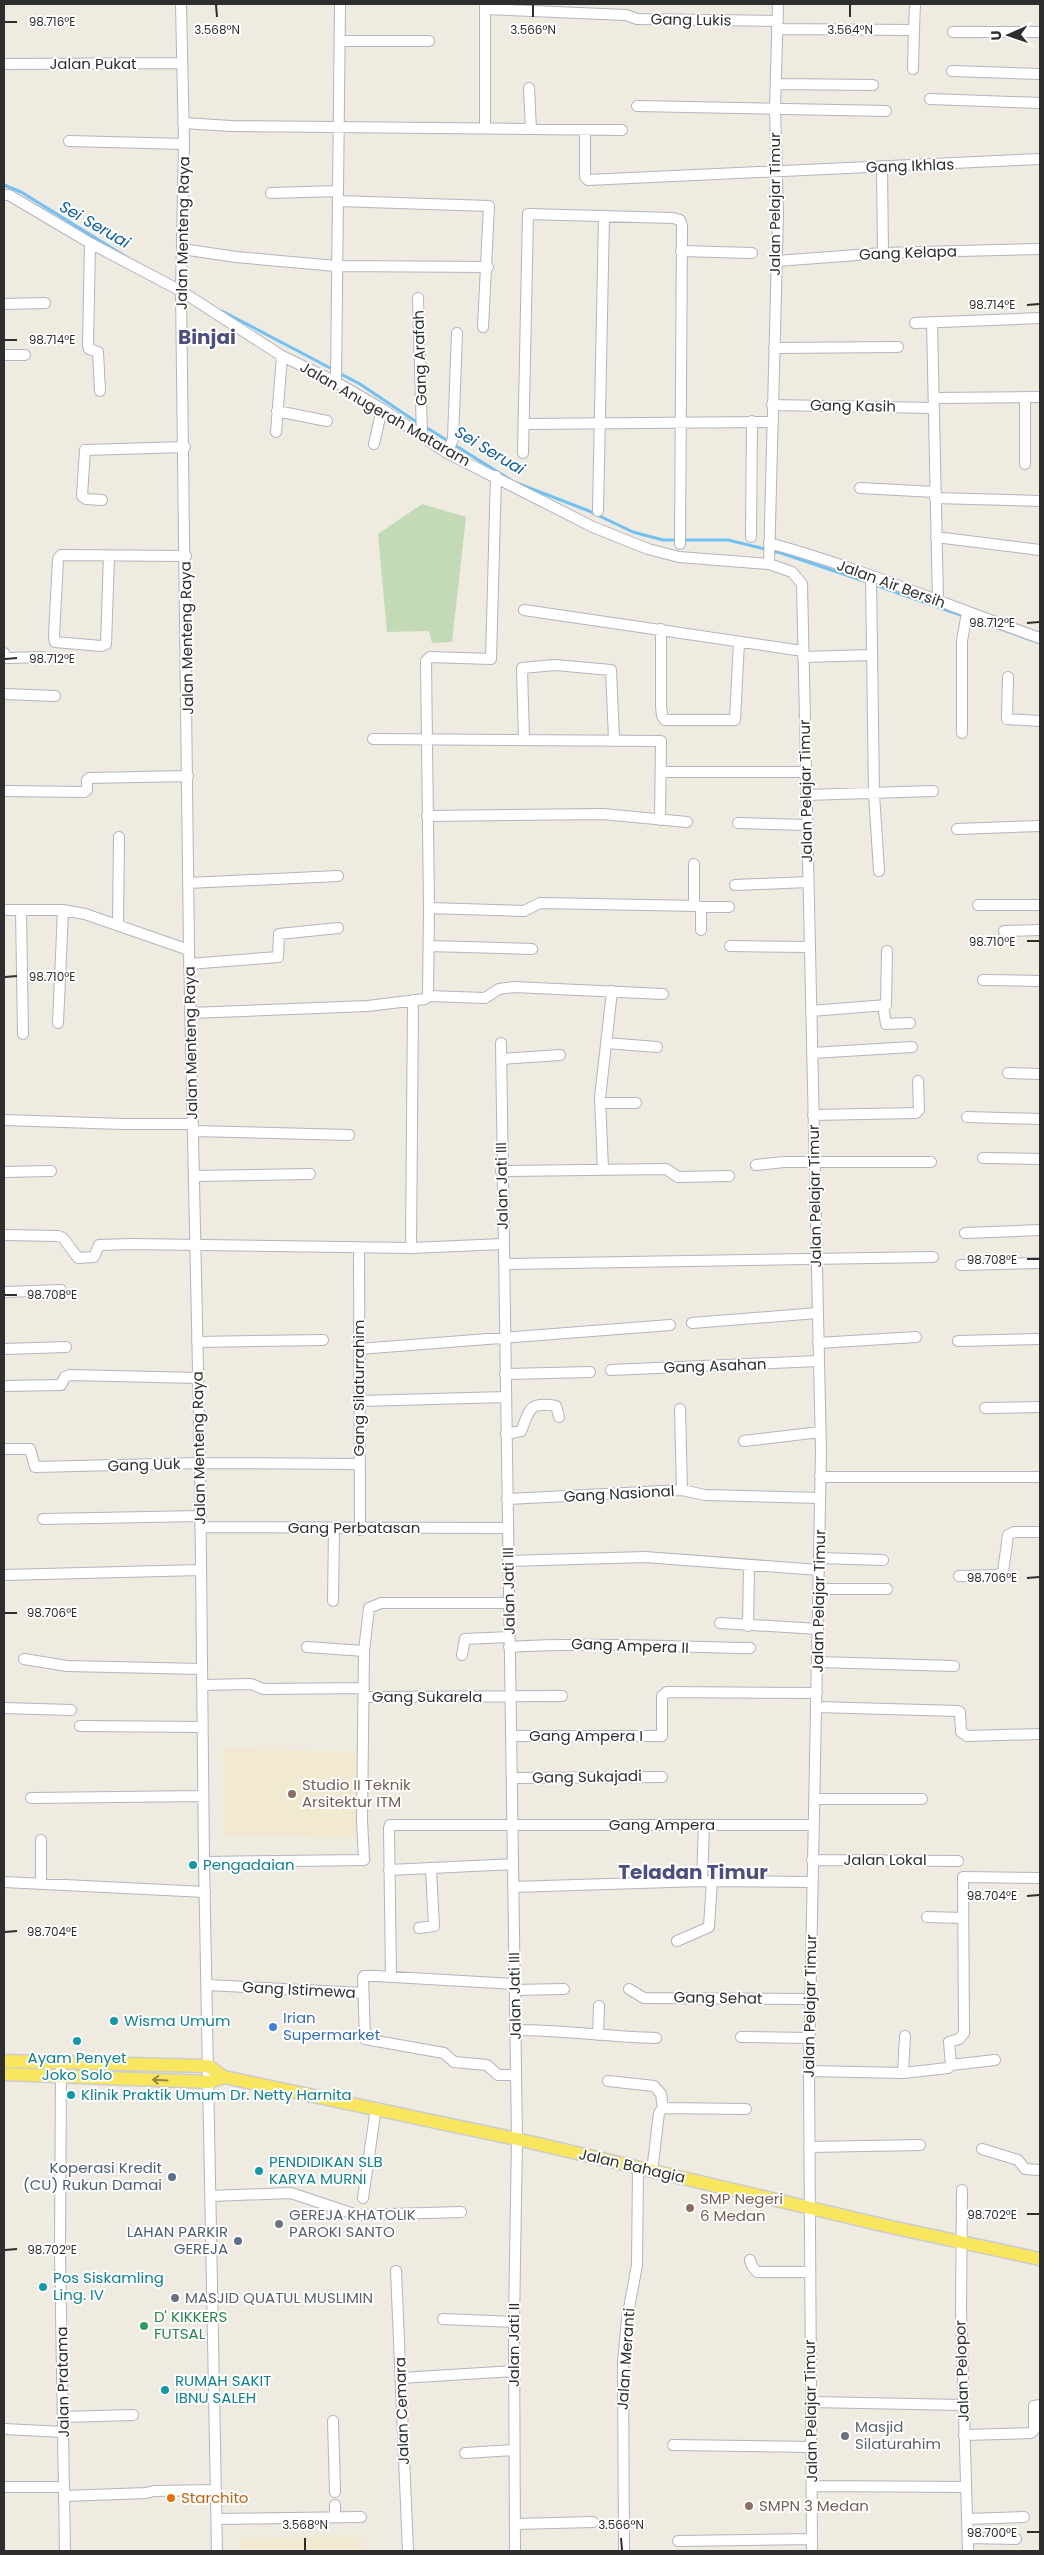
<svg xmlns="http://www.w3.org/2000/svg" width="1044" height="2555" viewBox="0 0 1044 2555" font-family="Poppins,sans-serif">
	<rect width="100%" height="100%" fill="#efebe0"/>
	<path fill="#f1ead0" d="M223 1748 361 1752 359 1837 223 1836Z
		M361 2536 362 2551H239V2539Z"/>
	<path fill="#c3dab7" d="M422 504 466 517 452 642 432 643 429 631 387 632 378 534Z"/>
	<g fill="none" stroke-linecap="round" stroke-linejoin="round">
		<path stroke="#70c1f4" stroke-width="3" d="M4 185 21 192 128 258
			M222 311 334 370
			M339 373 360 384 418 423
			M424 426 514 482 589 511 633 532 663 540H728L781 553 867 582
			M875 585 1040 643"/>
		<g stroke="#b4b4c1" stroke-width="12">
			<path id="minor" d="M181 4 184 144 181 291 189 950 200 1463 204 1862 217 2551
				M486 9 626 15 637 19 778 21
				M777 29 914 30 913 69
				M914 30 915 4
				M953 32H1040
				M340 41H429
				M4 64 182 63
				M952 71 1040 74
				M776 84 873 85
				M529 88 531 129
				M930 99 1040 103
				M637 106 886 111
				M183 123 231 126 622 130
				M485 128V4
				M585 131V177L588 180 1040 159
				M69 141 184 144
				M882 166 883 253
				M271 193 338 191
				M4 195H9L90 243 181 291 282 356 336 382 382 409 447 453 593 527 648 549 679 557 769 564 792 572 802 584 821 1451 809 2071 812 2551
				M338 201 489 206 483 327
				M90 243 88 345 89 349 98 352 100 391
				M182 249 236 257 336 266 488 267
				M681 251 752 253
				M777 261 883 253 1040 249
				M418 298 422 436
				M4 304 45 303
				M932 322 938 601
				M915 323 1040 318
				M774 348 898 347
				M4 355H25
				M336 382 340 4
				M1025 397V464
				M935 398 1040 397
				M772 405 934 408
				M277 411 327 421
				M525 424 773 422
				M276 432 282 356
				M374 444 382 409
				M447 453 453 439 457 333
				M523 453 528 214 673 218 680 220 682 226 680 544
				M860 488 935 492
				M935 498 1040 501
				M102 500 86 499 82 496 85 450 185 447
				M598 511 604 216
				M751 537 752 421
				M936 537 1040 550
				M769 543C862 568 950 607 1040 638
				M109 556 106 644 101 646 55 642 54 636 58 559 61 555 186 556
				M769 564 778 214 775 109 778 4
				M871 576 874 794 879 871
				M524 610 803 651
				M661 629V706L662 716 665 720H735L739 642
				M4 653 6 658 43 657
				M803 657 872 655
				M1008 677 1007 719 1040 721
				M4 694 55 696
				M962 733V641L967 613
				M373 739 661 741 660 820
				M524 740 522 668 555 665 611 670 614 739
				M661 772H805
				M4 791 84 792 87 790V780L89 778 188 776
				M806 795 933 791
				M427 816 603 814 687 822
				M738 823 807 825
				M957 829 1040 826
				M694 864V906
				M188 883 338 876
				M735 885 808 882
				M978 905H1040
				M700 907H729
				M429 908 524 911 540 903 698 906 701 908V930
				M4 910H63L85 914 189 950
				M21 910 23 1034
				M118 924 119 837
				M1004 931 1040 930
				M429 946 532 949
				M730 946 809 947
				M189 964 278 957 279 934 338 928
				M983 980 1040 981
				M428 996 429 908 426 661 430 657 491 659 496 476
				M883 1006 886 1024 910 1023
				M811 1011 886 1005 887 951
				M190 1013 368 1006 425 999 428 996 485 998 499 989 514 987 663 994
				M58 1023 63 910
				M501 1043 517 2139 514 2322 515 2551
				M606 1043 657 1047
				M812 1053 912 1047
				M501 1059 560 1055
				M1008 1073 1040 1074
				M600 1103H636
				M813 1115 916 1113 919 1110 918 1081
				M967 1117 1040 1119
				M4 1120 123 1124H193
				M193 1131 349 1135
				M983 1158 1040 1159
				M756 1165 784 1162H931
				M603 1169 600 1098 612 991
				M501 1171 666 1169 678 1177 729 1176
				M4 1172 51 1171
				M194 1176 310 1174
				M965 1233 1040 1230
				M4 1235 58 1236 63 1238 78 1258 94 1257 99 1245 132 1244 411 1248 503 1244
				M359 1247 360 1530
				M411 1248 413 1000
				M504 1264 933 1257
				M961 1265 1040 1263
				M4 1292 61 1290
				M692 1323 817 1313
				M958 1341 1040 1339
				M197 1342 323 1340
				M818 1343 916 1337
				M4 1349 66 1347
				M359 1349 670 1325
				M611 1370 818 1361
				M505 1374 590 1372
				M4 1386 61 1385 65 1377 70 1375 198 1378
				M360 1401 506 1397
				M985 1408 1040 1407
				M680 1409 682 1490
				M506 1434 521 1431C530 1411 527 1401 556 1406L559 1417
				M744 1441 820 1432
				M4 1449H30L35 1467 200 1463 359 1464
				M820 1477H1040
				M507 1499 682 1490 705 1495 820 1498
				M43 1519 200 1516
				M200 1527 508 1528
				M819 1558 883 1560
				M508 1561 645 1557 819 1570
				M4 1575 201 1570
				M959 1576 996 1575 1003 1572 1008 1535 1014 1532H1040
				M819 1589H887
				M333 1601 334 1529
				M720 1623 818 1629
				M748 1626 749 1566
				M307 1647 364 1651
				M509 1647C590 1642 670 1647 750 1648
				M462 1655 465 1639 509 1637
				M24 1659 67 1666 202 1669
				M818 1662 954 1666
				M202 1685 251 1684 263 1689 364 1688
				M364 1697 562 1696
				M817 1707 958 1711 960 1712 961 1732 967 1736 1040 1734
				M4 1708 71 1710
				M80 1726 202 1727
				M511 1736H662V1696L667 1692 817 1693
				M512 1778 662 1777
				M31 1798 203 1796
				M814 1799H922
				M812 1860 958 1861
				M204 1862 364 1860 362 1820 364 1651 369 1608 381 1603H509
				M389 1870 513 1864
				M702 1881 704 1825
				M4 1882 205 1892
				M41 1884V1840
				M513 1887 702 1881 812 1882
				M927 1917 962 1918
				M419 1928 434 1926 431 1869
				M677 1941 709 1927 712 1881
				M391 1977 389 1828 390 1825H813
				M514 1984 376 1976H364L363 1978 365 2039 444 2053 454 2062 487 2065 498 2075H516
				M207 1985 363 1993
				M629 1989 644 1998 810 1999
				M514 1990 564 1989
				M515 2030C562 2030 609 2037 656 2038
				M598 2035 599 2006
				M741 2037 810 2038
				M61 2062 60 2253 65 2551
				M951 2065 995 2060
				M809 2071 903 2073 948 2068 951 2065 949 2042 959 2039 964 2033 963 1877 1040 1878
				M903 2073 905 2036
				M608 2081 654 2086 661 2094 663 2108
				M809 2147 920 2145
				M982 2149 1018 2160 1025 2169 1040 2170
				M652 2171 659 2113 663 2108 746 2109
				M962 2190 961 2311 968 2551
				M211 2196 291 2193 357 2215 461 2212
				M363 2198 376 2108
				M750 2260 752 2266 757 2272H809
				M396 2271 408 2551
				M443 2319 514 2322
				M401 2378 514 2371
				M811 2402 963 2405
				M63 2417 133 2415
				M333 2421 335 2492
				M4 2429 64 2432
				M964 2435 1031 2433 1034 2430V2406L1040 2405
				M673 2445 812 2447
				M465 2453 514 2450
				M812 2486 966 2487
				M4 2487H64
				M64 2496 146 2493 154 2491 216 2490
				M335 2505V2516
				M217 2519 361 2517
				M967 2519 1024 2517
				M515 2524 593 2522
				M968 2538 1016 2539
				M678 2541 812 2539
				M624 2551 623 2362 627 2319 637 2265 638 2168"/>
		</g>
		<g stroke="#cdcdcd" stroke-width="15">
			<path id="major" d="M4 2061 208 2066 224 2077 517 2139 891 2227 1040 2259
				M4 2074 209 2082 224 2077"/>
		</g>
		<use href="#minor" stroke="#fff" stroke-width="10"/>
		<use href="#major" stroke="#f7e65e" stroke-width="12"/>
	</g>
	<defs><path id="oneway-shaft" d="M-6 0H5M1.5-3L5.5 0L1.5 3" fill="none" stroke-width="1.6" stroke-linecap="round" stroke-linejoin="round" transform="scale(1.25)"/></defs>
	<use stroke="#928a46" href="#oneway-shaft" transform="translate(160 2080) rotate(-177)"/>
	<path fill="none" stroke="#2e2e2e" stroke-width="2" d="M216 5 217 17M533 5V17M850 5V17M5 22H17M1027 305 1039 304M5 340H17M1027 623 1039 622M5 659 17 658M1027 941H1039M5 977 17 976M1027 1259H1039M5 1295H17M1027 1578 1039 1577M5 1613H17M1027 1896 1039 1895M5 1932 17 1931M1027 2214H1039M5 2250 17 2249M1027 2532H1039M305 2538V2550M621 2538 622 2550"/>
	<g fill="#8d6e63" stroke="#fff" stroke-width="2">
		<circle cx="292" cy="1794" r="5"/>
		<circle cx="690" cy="2208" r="5"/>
		<circle cx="749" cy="2506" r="5"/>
	</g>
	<g fill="#0f9aa8" stroke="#fff" stroke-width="2">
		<circle cx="193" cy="1865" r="5"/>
		<circle cx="114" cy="2021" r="5"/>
		<circle cx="77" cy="2041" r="5"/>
		<circle cx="71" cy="2095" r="5"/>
		<circle cx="259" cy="2171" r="5"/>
		<circle cx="43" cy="2287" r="5"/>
		<circle cx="165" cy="2390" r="5"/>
	</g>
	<circle fill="#3f7fe0" stroke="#fff" stroke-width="2" cx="273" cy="2027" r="5"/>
	<g fill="#5c6f8a" stroke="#fff" stroke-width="2">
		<circle cx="172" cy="2177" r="5"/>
		<circle cx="238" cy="2241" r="5"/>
	</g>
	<g fill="#6b7280" stroke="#fff" stroke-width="2">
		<circle cx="279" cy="2224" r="5"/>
		<circle cx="175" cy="2298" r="5"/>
		<circle cx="845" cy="2436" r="5"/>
	</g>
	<circle fill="#2e9e5b" stroke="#fff" stroke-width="2" cx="144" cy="2326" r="5"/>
	<circle fill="#e8710a" stroke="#fff" stroke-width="2" cx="171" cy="2498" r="5"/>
	<g text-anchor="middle" stroke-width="4" stroke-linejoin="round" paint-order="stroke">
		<g font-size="15" fill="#2e2e2e" stroke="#fff">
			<text transform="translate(691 20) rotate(1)" y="5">Gang Lukis</text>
			<text x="93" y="69">Jalan Pukat</text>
			<text transform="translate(910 166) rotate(-2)" y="5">Gang Ikhlas</text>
			<text transform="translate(775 204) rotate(-90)" y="5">Jalan Pelajar Timur</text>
			<text transform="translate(183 233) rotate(-89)" y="5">Jalan Menteng Raya</text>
			<text transform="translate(908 253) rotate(-2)" y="5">Gang Kelapa</text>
			<text transform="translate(420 358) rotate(-92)" y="5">Gang Arafah</text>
			<text transform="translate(853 406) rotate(1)" y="5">Gang Kasih</text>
			<text transform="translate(385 414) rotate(30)" y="5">Jalan Anugerah Mataram</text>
			<text transform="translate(891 584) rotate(20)" y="5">Jalan Air Bersih</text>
			<text transform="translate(187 638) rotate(-91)" y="5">Jalan Menteng Raya</text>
			<text transform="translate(806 791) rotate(-91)" y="5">Jalan Pelajar Timur</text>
			<text transform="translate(191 1043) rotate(-91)" y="5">Jalan Menteng Raya</text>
			<text transform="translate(502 1186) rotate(-91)" y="5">Jalan Jati III</text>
			<text transform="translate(815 1196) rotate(-91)" y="5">Jalan Pelajar Timur</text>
			<text transform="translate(715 1366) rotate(-2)" y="5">Gang Asahan</text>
			<text transform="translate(359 1388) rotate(-90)" y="5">Gang Silaturrahim</text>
			<text transform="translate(199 1448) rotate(-91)" y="5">Jalan Menteng Raya</text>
			<text transform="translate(144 1465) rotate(-2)" y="5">Gang Uuk</text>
			<text transform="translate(619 1494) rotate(-3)" y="5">Gang Nasional</text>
			<text x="354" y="1533">Gang Perbatasan</text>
			<text transform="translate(509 1591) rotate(-91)" y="5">Jalan Jati III</text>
			<text transform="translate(819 1601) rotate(-89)" y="5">Jalan Pelajar Timur</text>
			<text transform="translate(630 1646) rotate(2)" y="5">Gang Ampera II</text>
			<text x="427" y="1702">Gang Sukarela</text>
			<text x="586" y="1741">Gang Ampera I</text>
			<text transform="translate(587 1777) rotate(-1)" y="5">Gang Sukajadi</text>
			<text x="662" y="1830">Gang Ampera</text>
			<text x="885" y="1865">Jalan Lokal</text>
			<text transform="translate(299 1990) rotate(3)" y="5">Gang Istimewa</text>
			<text transform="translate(515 1996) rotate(-91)" y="5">Jalan Jati III</text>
			<text transform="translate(718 1998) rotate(1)" y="5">Gang Sehat</text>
			<text transform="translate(810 2006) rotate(-89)" y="5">Jalan Pelajar Timur</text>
			<text transform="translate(632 2166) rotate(13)" y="5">Jalan Bahagia</text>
			<text transform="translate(514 2345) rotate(-90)" y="5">Jalan Jati II</text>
			<text transform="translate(626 2359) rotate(-86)" y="5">Jalan Meranti</text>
			<text transform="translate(962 2371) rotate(-92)" y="5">Jalan Pelopor</text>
			<text transform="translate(63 2382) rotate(-91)" y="5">Jalan Pratama</text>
			<text transform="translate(402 2411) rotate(-92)" y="5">Jalan Cemara</text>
			<text transform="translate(811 2411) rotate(-91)" y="5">Jalan Pelajar Timur</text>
		</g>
		<g font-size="15" fill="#785e54" stroke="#fff" text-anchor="start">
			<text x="302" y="1790">Studio II Teknik<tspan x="302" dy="17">Arsitektur ITM</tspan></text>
			<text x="700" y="2204">SMP Negeri<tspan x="700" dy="17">6 Medan</tspan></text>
			<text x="759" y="2511">SMPN 3 Medan</text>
		</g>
		<g font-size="15" fill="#0d838f" stroke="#fff" text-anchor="start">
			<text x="203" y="1870">Pengadaian</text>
			<text x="124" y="2026">Wisma Umum</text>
			<text x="77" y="2063" text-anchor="middle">Ayam Penyet<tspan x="77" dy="17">Joko Solo</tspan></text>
			<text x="81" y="2100">Klinik Praktik Umum Dr. Netty Harnita</text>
			<text x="269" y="2167">PENDIDIKAN SLB<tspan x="269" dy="17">KARYA MURNI</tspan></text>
			<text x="53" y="2283">Pos Siskamling<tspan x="53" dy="17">Ling. IV</tspan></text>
			<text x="175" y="2386">RUMAH SAKIT<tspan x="175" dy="17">IBNU SALEH</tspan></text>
		</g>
		<g font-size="15" fill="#366cbe" stroke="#fff" text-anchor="start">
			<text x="283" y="2023">Irian<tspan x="283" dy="17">Supermarket</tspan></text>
		</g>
		<g font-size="15" fill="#4e5e75" stroke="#fff" text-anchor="end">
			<text x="162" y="2173">Koperasi Kredit<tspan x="162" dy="17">(CU) Rukun Damai</tspan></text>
			<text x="228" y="2237">LAHAN PARKIR<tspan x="228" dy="17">GEREJA</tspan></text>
		</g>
		<g font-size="15" fill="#5b616d" stroke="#fff" text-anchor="start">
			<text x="289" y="2220">GEREJA KHATOLIK<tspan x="289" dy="17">PAROKI SANTO</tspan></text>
			<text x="185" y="2303">MASJID QUATUL MUSLIMIN</text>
			<text x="855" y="2432">Masjid<tspan x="855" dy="17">Silaturahim</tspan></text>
		</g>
		<g font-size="15" fill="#27864d" stroke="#fff" text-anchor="start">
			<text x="154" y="2322">D' KIKKERS<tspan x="154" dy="17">FUTSAL</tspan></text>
		</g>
		<g font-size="15" fill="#c56008" stroke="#fff" text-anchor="start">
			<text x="181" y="2503">Starchito</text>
		</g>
		<g font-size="16" font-style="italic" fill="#085da8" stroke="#fff">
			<text transform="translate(95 224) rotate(30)" y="6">Sei Seruai</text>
			<text transform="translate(490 450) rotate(31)" y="6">Sei Seruai</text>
		</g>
		<g font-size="20" font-weight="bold" fill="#4b4e81" stroke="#fff">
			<text x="207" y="344">Binjai</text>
			<text x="693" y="1879">Teladan Timur</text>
		</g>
	</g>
	<g font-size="12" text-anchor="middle" fill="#2e2e2e" stroke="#fff" stroke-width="4" stroke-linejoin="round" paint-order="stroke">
		<text x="52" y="26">98.716°E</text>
		<text x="217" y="34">3.568°N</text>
		<text x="533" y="34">3.566°N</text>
		<text x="850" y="34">3.564°N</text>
		<text x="992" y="309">98.714°E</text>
		<text x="52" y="344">98.714°E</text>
		<text x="992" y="627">98.712°E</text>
		<text x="52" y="663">98.712°E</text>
		<text x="992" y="946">98.710°E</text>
		<text x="52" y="981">98.710°E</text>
		<text x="992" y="1264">98.708°E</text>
		<text x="52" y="1299">98.708°E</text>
		<text x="992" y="1582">98.706°E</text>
		<text x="52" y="1617">98.706°E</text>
		<text x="992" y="1900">98.704°E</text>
		<text x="52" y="1936">98.704°E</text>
		<text x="992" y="2219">98.702°E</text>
		<text x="52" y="2254">98.702°E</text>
		<text x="305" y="2529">3.568°N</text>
		<text x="621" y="2529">3.566°N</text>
		<text x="992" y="2537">98.700°E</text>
	</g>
	<rect width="1044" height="2555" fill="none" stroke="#2e2e2e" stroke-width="10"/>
	<g transform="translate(1009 35) rotate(268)" stroke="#ffffff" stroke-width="4" paint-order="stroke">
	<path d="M0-4L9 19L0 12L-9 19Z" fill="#2e2e2e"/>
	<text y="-8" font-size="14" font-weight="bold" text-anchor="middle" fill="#2e2e2e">U</text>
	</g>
</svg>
